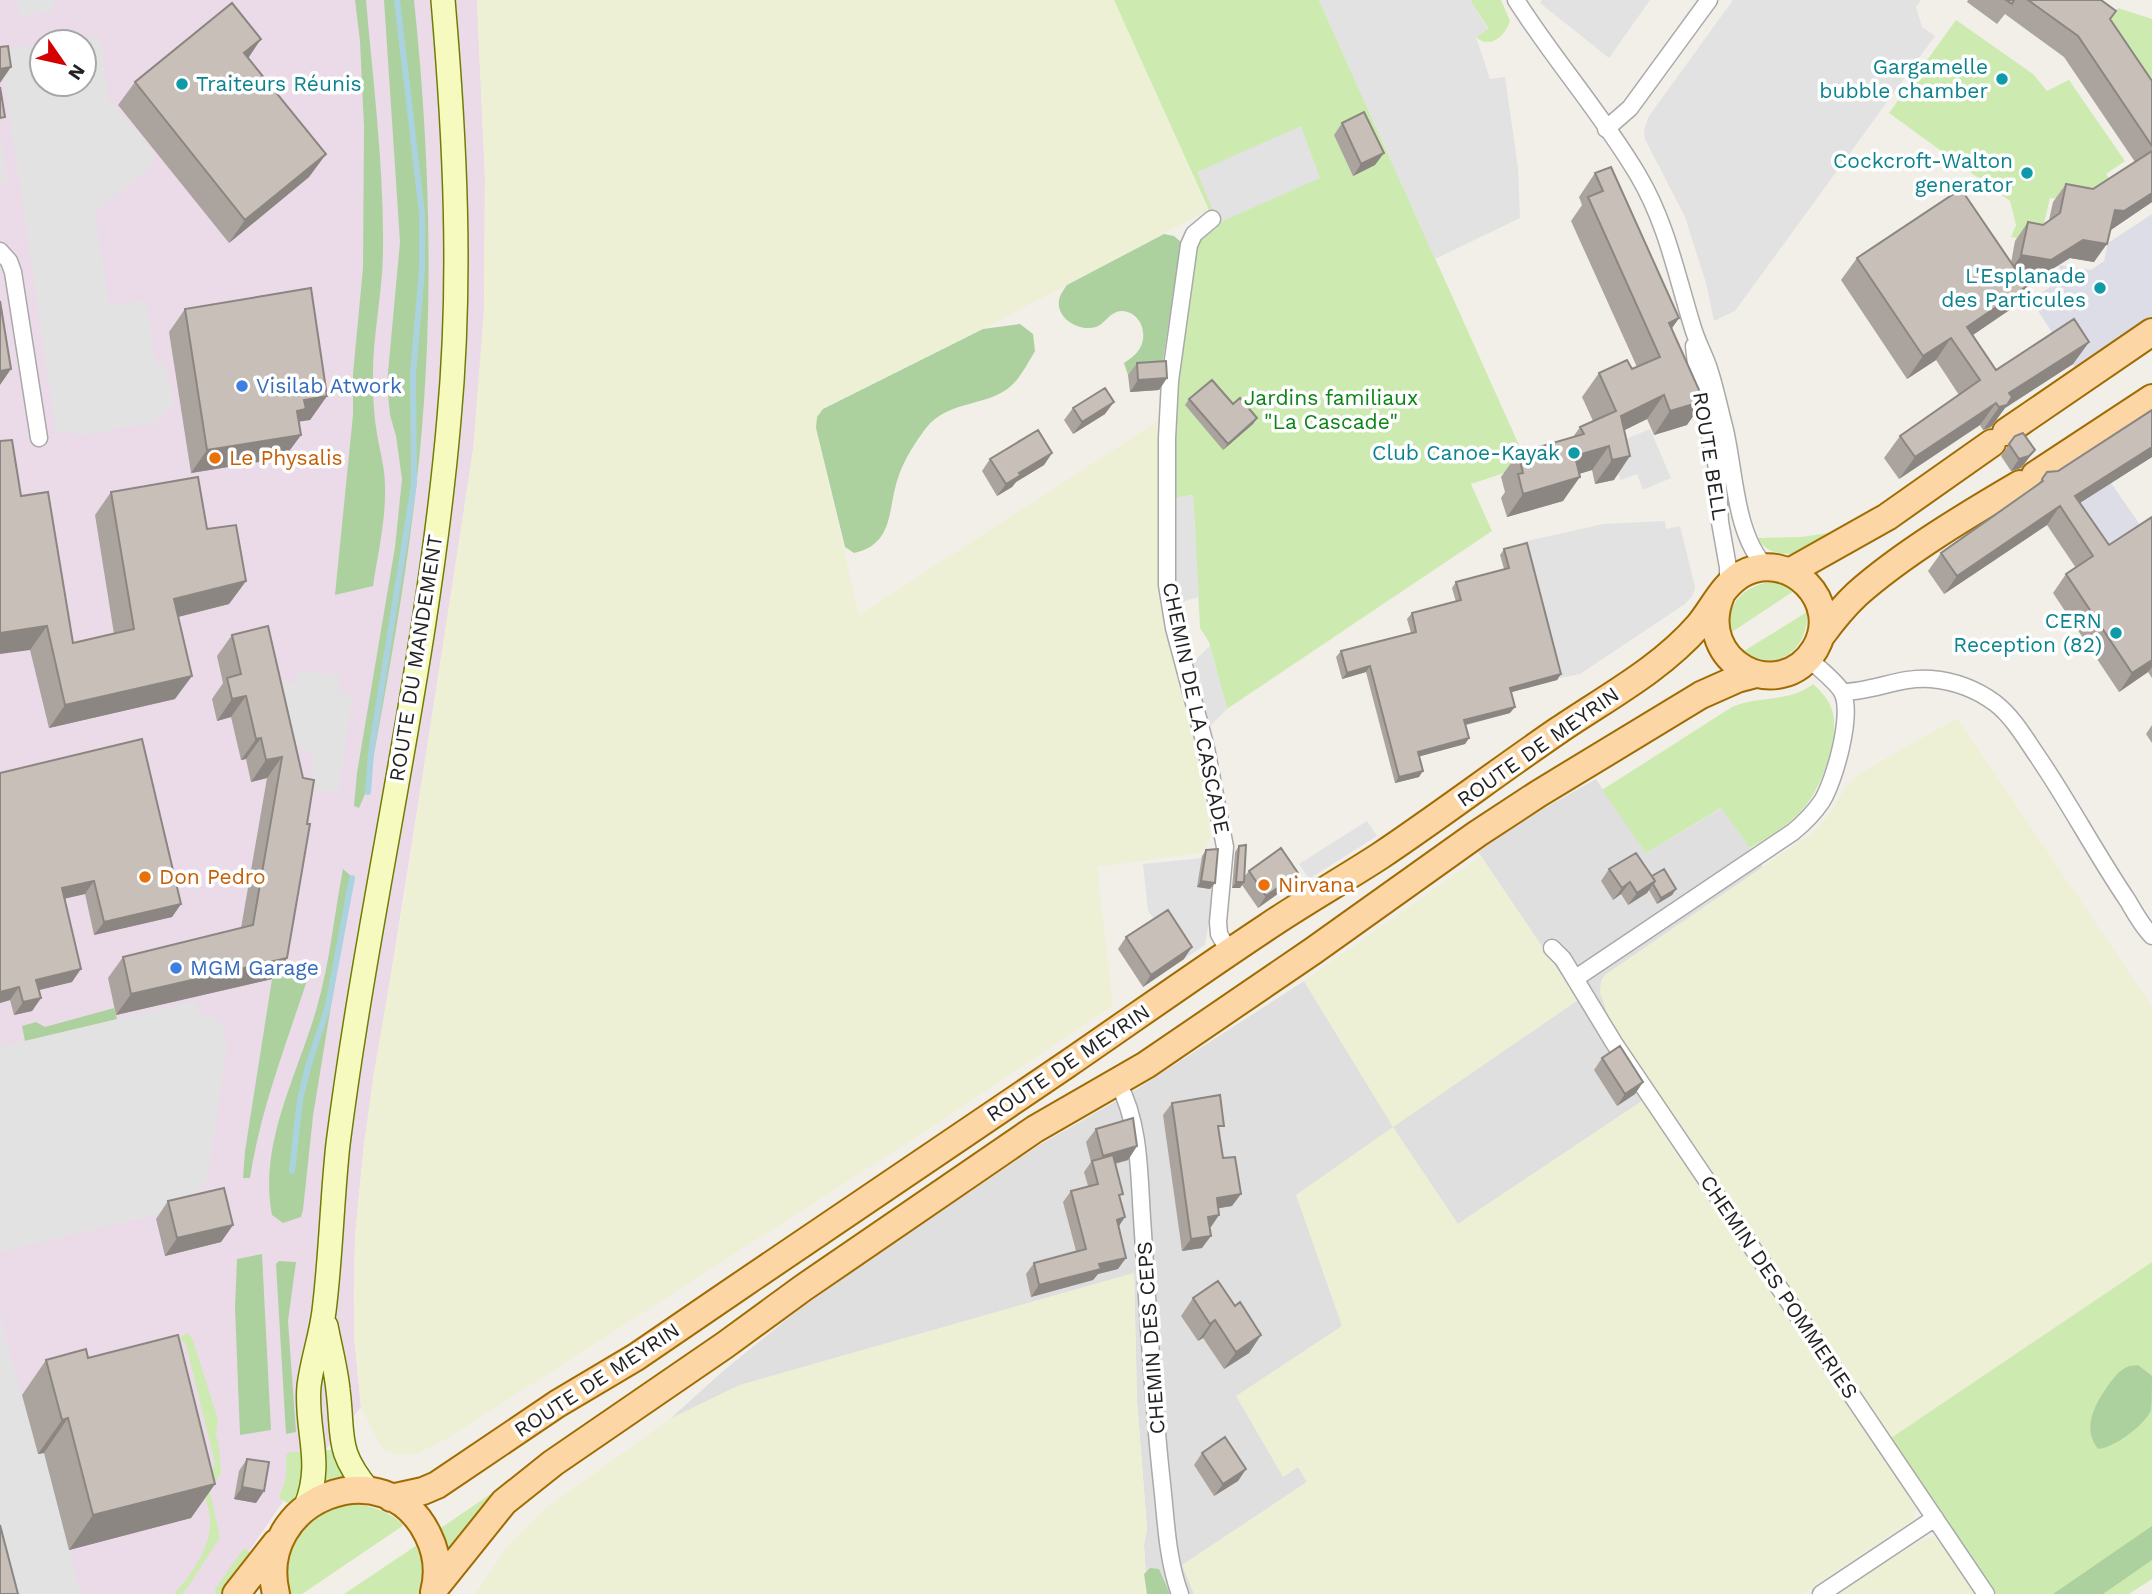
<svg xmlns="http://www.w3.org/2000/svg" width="2152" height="1594" viewBox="0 0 2152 1594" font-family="'Work Sans',sans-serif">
	<rect width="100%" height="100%" fill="#f2efe9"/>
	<path fill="#e0dfdf" d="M1596 779 1646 853 1722 808 1763 867 1605 975 1601 981 1609 1019 1657 1091 1458 1224 1342 1325 1284 1476 1298 1467 1307 1482 1183 1565 1194 1594H1147L1144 1545 1147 1529 1137 1401 1134 1273 740 1385 670 1419 723 1371 797 1311 880 1252 1038 1146 1137 1089 1304 981 1393 1126 1578 1000 1478 852 1529 817Z"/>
	<path fill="#ebdbe8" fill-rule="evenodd" d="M0 0H477L485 179 484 310 480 384 473 450 453 584 364 1144 355 1236 354 1291V1335L361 1407 286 1497 220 1594H2L0 1587ZM42 42H84V84H42Z"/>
	<path fill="#eef0d5" d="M477 0H1114L1208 210 983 329 823 409 816 428 859 615 1161 419 1159 540 1164 617 1198 751 1211 835 1207 846 1200 853 1097 867 1113 1005 938 1123 448 1438 417 1454 401 1455 385 1450 380 1445 361 1407 354 1335 355 1236 364 1144 374 1072 401 916 473 450 484 310 485 179Z
		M1957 718 2152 1006V1262L1891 1438 1609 1019 1600 992 1601 981 1605 975 1814 832 1828 816 1847 785 1862 772Z
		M1481 856 1578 1000 1393 1127 1458 1224 1645 1099 1912 1497 1916 1509 1913 1520 1802 1594H1194L1182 1565 1307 1482 1298 1467 1283 1477 1236 1396 1342 1326 1296 1195 1393 1127 1304 981Z
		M1134 1273 1137 1401 1147 1529 1144 1545 1147 1594H475L509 1544 542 1511 670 1419 740 1385Z
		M1933 1537 1940 1542 1975 1594H1835L1925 1538Z"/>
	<path fill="#cdebb0" d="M1114 0H1319L1528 465 1471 484 1492 531 1227 709 1209 642 1200 628 1193 495 1173 498 1174 407 1196 240 1217 228Z
		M1470 0H1501L1510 21C1505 36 1490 50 1476 37L1488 28Z
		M2118 8 2152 19V122L2096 40Z
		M1956 20 2033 74 2047 91 2069 80 2125 161 2106 174 2111 181 2081 201 2050 198 2043 228 2027 240 2011 237 2016 225 2010 201 1889 113Z
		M1835 532C1826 538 1816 548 1807 551 1790 556 1766 556 1758 538L1801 537Z
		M1770 582 1783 584 1794 591 1732 632C1724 605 1744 586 1770 582Z
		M1807 612C1809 649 1777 675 1744 651Z
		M1813 684C1821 691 1829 700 1832 710 1841 738 1821 789 1802 810 1788 826 1768 837 1750 848L1721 808 1646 853 1602 790 1732 707C1759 695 1789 703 1813 684Z
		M2152 1262V1579L2129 1594H1996L1891 1438Z
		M187 1333 192 1338 218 1419 216 1434 219 1447 221 1472 210 1492 220 1537 190 1584 182 1594H174C191 1575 212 1546 210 1519 209 1507 204 1494 201 1481L210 1474 215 1463 186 1345 180 1338Z
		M326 1450H334L345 1478 327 1482 324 1480Z
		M290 1452H304C304 1470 303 1487 292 1502L288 1503 279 1498 286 1477V1455Z
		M511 1480 513 1481 448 1555 438 1530Z
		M348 1504C371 1505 386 1510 404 1525L302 1594H290C276 1551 305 1512 348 1504Z
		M417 1545C422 1561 424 1577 419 1594H344Z
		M244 1548 252 1554 224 1594H216L215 1589Z"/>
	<path fill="#add19e" d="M355 0H366C373 82 384 166 383 249 383 293 372 337 373 381 373 398 374 417 377 434 380 452 385 468 385 486 386 520 378 553 373 586L335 595 353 415V374L363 268 364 127 360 41Z
		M384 0H414C431 162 435 326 416 488 405 588 386 688 368 787L359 808 354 806 357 773 395 547 402 479 396 436 390 415 387 383 400 242Z
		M1164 234 1174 236 1181 242 1162 367 1158 373 1128 375 1124 363C1130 359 1136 355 1140 348 1148 334 1141 313 1123 311 1111 310 1106 323 1096 327 1080 332 1056 319 1059 300 1060 295 1064 289 1067 285Z
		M1020 324 1033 334 1035 351C1029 361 1023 373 1015 382 992 408 950 398 926 428 916 441 904 460 899 475 887 506 896 544 854 553L845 547 816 428 817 417 823 409 983 329Z
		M343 869 350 875 351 883 313 1116 303 1210 301 1217 283 1223 272 1215C258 1144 298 1074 317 1007 330 962 334 915 343 869Z
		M311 968C289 1037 261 1106 250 1178H243L245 1151 272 979Z
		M114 1008 117 1019 25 1041 22 1026 36 1022 45 1027Z
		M262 1254 271 1430 240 1435 235 1308 237 1259Z
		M279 1261 296 1262 288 1321 296 1432 286 1434 276 1264Z
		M2138 1365 2152 1376C2152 1385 2152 1401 2151 1410 2145 1425 2114 1448 2098 1449 2082 1428 2094 1406 2107 1387 2112 1380 2119 1370 2127 1367 2130 1365 2134 1366 2138 1365Z
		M2152 1526V1560L2103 1594H2053Z
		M1150 1568 1159 1569 1170 1594H1147L1144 1574Z"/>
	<path fill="#e2e2e2" d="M17 0H52L54 11 20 16Z
		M1319 0H1470L1488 29 1476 37 1490 79 1505 77 1518 167 1520 218 1435 259Z
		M1542 0H1650L1609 58 1540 3Z
		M1733 0H1921L1916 7 1922 27 1935 36 1735 311 1714 321 1706 283 1685 217 1645 139 1644 130 1649 116Z
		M100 37 109 102 112 103 155 153 152 165 94 213 110 306 146 300 156 366 165 365 174 403 153 423 76 436 74 430 56 433 0 50 42 44V84H84V42H59Z
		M1301 126 1320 178 1218 223 1197 172Z
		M0 135 8 182 0 184Z
		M1650 429 1671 478 1643 490 1637 474 1621 480 1607 447Z
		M1193 495 1199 597 1178 603 1175 582 1173 498Z
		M1665 521 1666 529 1680 526 1695 587 1693 595 1685 604 1580 674 1560 678 1523 542 1603 524Z
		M1210 646 1227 709 1209 727 1191 664Z
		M299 669 341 676 338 693 353 696 338 793 309 789 314 756 290 742 279 695 282 682 296 683Z
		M1367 821 1377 836 1309 879 1299 864Z
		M1202 858 1197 887 1214 890 1205 945 1184 959 1148 911 1143 864Z
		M195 1001 199 1014 212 1017 224 1026 227 1049 209 1171 206 1181 197 1193 199 1204 0 1252V1047Z
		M0 1316 38 1454 44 1453 81 1594H7L0 1568Z"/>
	<path fill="#dddde8" d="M2152 214V324L2079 374 2031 300 2065 277 2058 265 2091 270 2104 261 2108 243Z
		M2111 483 2145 532 2111 554 2077 505Z"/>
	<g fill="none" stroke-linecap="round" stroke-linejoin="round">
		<path stroke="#aad3df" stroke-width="6" d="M368 792 371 753 414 484 413 374 422 270V214L397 0
			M292 1171 300 1100 308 1067 328 1006 352 878"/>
		<g stroke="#a9a9a9" stroke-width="19">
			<path id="street" d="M1516 0C1554 60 1602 114 1638 175 1666 222 1676 273 1692 325 1696 340 1704 354 1709 369 1715 387 1719 407 1724 426 1735 469 1734 534 1766 567
				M1606 129 1630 108 1709 0
				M1212 219 1194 234 1189 245 1170 381 1167 438V585L1174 628 1206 748 1225 847 1218 922 1219 934 1230 953
				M0 251 9 261 13 272 39 438
				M1694 346 1697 372 1717 468 1720 522 1728 567V585
				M1842 692C1873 692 1901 676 1931 679 1955 681 1976 689 1995 703 2013 717 2025 738 2038 757 2070 804 2096 854 2128 901 2135 913 2142 926 2152 936
				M1552 948 1563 959 1614 1043 1986 1594
				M1576 978 1793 832C1804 823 1814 813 1822 801 1834 782 1854 713 1842 692 1837 682 1817 667 1808 658
				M1118 1083C1140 1123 1139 1174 1142 1218 1148 1307 1152 1395 1162 1484 1166 1520 1167 1559 1180 1594
				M1821 1594 1935 1518"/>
		</g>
		<g stroke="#707d05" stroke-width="26">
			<path id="secondary" d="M326 1326C330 1347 336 1369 338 1390 344 1438 335 1450 369 1491
				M306 1506C324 1461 305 1430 309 1386 312 1361 321 1336 324 1311 331 1255 332 1199 338 1144 369 901 428 663 449 419 462 279 455 140 443 0"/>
		</g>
		<g stroke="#a06b00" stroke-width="30">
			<path id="primary" d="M2006 432 2152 332
				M2035 475 2152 398
				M1791 571 1887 517 1992 443
				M1821 636C1832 621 1843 607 1857 594 1902 554 1967 515 2020 484
				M391 1498 423 1491 437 1485 557 1404 636 1357C779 1259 923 1162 1066 1065 1133 1019 1199 972 1267 927 1304 902 1343 880 1380 856 1441 815 1499 771 1559 730 1606 698 1661 669 1699 625 1713 608 1723 585 1742 574 1789 548 1843 602 1815 649 1780 706 1693 663 1721 595
				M435 1588 504 1502 553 1463 725 1345 803 1288 1035 1129 1146 1065 1313 951 1477 834 1538 794 1701 695 1737 679 1756 674
				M236 1594 276 1543
				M276 1594C253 1499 386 1447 428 1535 437 1553 439 1573 434 1592"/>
		</g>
		<use href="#street" stroke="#fff" stroke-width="16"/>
		<use href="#secondary" stroke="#f7fabf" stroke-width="23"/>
		<use href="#primary" stroke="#fcd6a4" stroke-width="26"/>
	</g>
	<path fill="#aba49e" d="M1968 0H2101L2110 19 2152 81V202L2110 230 2094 262 2070 258 2038 278 2019 275 2011 309 1972 335 1996 370 2089 342 2073 364 2005 408 1991 427 1983 430 1980 425 1899 479 1884 458 1900 436 1959 395 1936 360 1907 379 1841 280 1857 258 2011 263 2015 241 2028 222 2043 225 2049 220 2053 202 2066 184 2093 189 2135 162 2064 57 2005 14 1997 24 1967 2Z
		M248 58 326 154 309 177 229 243 118 105 135 82Z
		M1342 123 1375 165 1353 176 1334 135Z
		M1595 173 1679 318 1672 328 1687 425 1654 435 1647 419 1624 430 1614 480 1595 484 1592 470 1579 474 1563 501 1507 517 1501 498 1505 492 1501 477 1518 453 1573 437 1580 427 1593 421 1582 397 1599 373 1632 369 1637 367 1571 221 1582 205 1579 197Z
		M185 309 327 396 310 420 299 421 301 435 284 458 191 473 169 332Z
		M1137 363 1167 378 1159 390 1130 392 1128 375Z
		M1189 399 1233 404 1257 418 1253 424 1223 450 1185 405Z
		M1073 408 1105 414 1073 434 1064 420Z
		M2152 410V457L2080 503 2109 545 2152 517V678L2148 672 2119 692 2053 593 2066 574 2076 568 2047 525 1944 594 1928 571 1941 553 2036 486 2042 479 2058 471Z
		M2015 436 2035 450 2021 468 2011 471 2001 456Z
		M1052 453 1044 465 1016 482 1012 487 997 496 982 471 990 459Z
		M111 492 207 529 246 581 229 604 178 617 175 699 49 728 30 650 21 496 73 643 114 634 95 515Z
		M1504 549 1561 674 1557 680 1511 692 1510 713 1466 725 1469 738 1465 744 1419 756V777L1395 783 1366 672 1342 679 1336 657 1341 651 1411 633 1407 619 1412 613 1456 602 1452 588 1456 582 1504 569 1500 555Z
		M232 635 303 778 287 958 272 979 116 1015 108 978 123 957 241 928 267 778 251 782 246 759 241 760 231 717 217 721 212 699 223 683 217 656Z
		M2152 725V743L2146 734Z
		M0 773 181 904 172 917 94 935 85 894 64 899 72 982 39 990 41 998 32 1011 14 1015 10 1000 0 1003Z
		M1239 846 1244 877 1249 871 1290 885 1258 908 1242 885 1240 888H1232L1235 852Z
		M1206 850 1215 883 1210 889 1197 887 1202 856Z
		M1609 869 1652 876 1676 889 1672 895 1657 904 1649 890 1647 893 1628 905 1621 894 1613 900 1601 881Z
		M1126 937 1184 959 1143 987 1118 949Z
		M1602 1058 1643 1082 1635 1094 1617 1106 1594 1070Z
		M1172 1103 1219 1133 1223 1158 1232 1206 1218 1208 1219 1215 1209 1228 1202 1248 1182 1251 1163 1115Z
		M1096 1129 1137 1146 1128 1160 1115 1164 1120 1198 1118 1269 1098 1274 1093 1280 1031 1297 1026 1274 1034 1263 1076 1251 1063 1202 1071 1191 1088 1186 1084 1172 1091 1162 1086 1142Z
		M168 1201 233 1225 221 1242 165 1256 156 1219Z
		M1193 1298 1235 1306 1261 1335 1249 1353 1224 1369 1203 1338 1198 1341 1181 1316Z
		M88 1358 215 1484 191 1518 69 1550 44 1453 38 1454 22 1395 46 1360Z
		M1202 1453 1246 1469 1238 1481 1214 1496 1194 1465Z
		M247 1459 264 1491 256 1503 234 1499 239 1471Z"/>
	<path fill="#8b8681" d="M261 39 245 63 244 53Z
		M11 67 0 83V69Z
		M1384 153 1375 165 1353 176 1361 164Z
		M326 154 309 177 229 243 245 220Z
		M2152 193V202L2111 230 2102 228 2115 210Z
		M2083 240 2107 244 2094 262 2070 258 2038 278 2009 273 2021 255Z
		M2027 286 2011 309 1957 346 1967 327Z
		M1679 318 1662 342 1669 323Z
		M1951 338 1936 360 1907 379 1923 356Z
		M2089 342 2073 364 2005 408 1991 427 1983 430 2009 393Z
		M11 369 0 385V371Z
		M1167 378 1159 390 1130 392 1138 380Z
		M1664 395 1647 419 1605 440 1621 416Z
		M327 396 310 420 297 422 280 434 304 400Z
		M1704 401 1687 425 1654 435 1670 411Z
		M1114 402 1105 414 1073 434 1082 422Z
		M1996 403 1980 425 1899 479 1915 457Z
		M1257 418 1253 424 1223 450 1228 444Z
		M301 435 284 458 191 473 207 450Z
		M1609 446 1592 470 1558 480 1575 456Z
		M2152 447V457L2064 513 2075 496Z
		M2035 450 2021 468 2011 471 2019 459Z
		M1052 453 1044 465 1016 482 1012 487 997 496 1006 484 1019 473Z
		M1630 456 1614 480 1595 484 1612 460Z
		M1580 477 1563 501 1507 517 1523 494Z
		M2060 506 2047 525 1944 594 1957 576Z
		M246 581 229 604 158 622 174 599Z
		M47 626 30 650 0 654V633Z
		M2152 660V667L2148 672 2119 692 2132 673Z
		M1370 666 1366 672 1342 679 1347 673Z
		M1561 674 1557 680 1505 694 1510 688Z
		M192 676 175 699 49 728 65 705Z
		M246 696 231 717 217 721 232 699Z
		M1515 707 1510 713 1460 726 1464 720Z
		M261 738 246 759 241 760 256 739Z
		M1469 738 1465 744 1414 758 1418 752Z
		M282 757 267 778 251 782 266 760Z
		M1423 771 1419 777 1395 783 1399 777Z
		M1298 873 1290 885 1258 908 1266 896Z
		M94 881 85 894 53 901 62 888Z
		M1201 881 1215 883 1210 889 1197 887Z
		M1655 881 1647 893 1628 905 1637 893Z
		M1236 882H1244L1240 888H1232Z
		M1630 882 1621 894 1613 900 1622 888Z
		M1676 889 1672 895 1657 904 1661 898Z
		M181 904 172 917 94 935 104 922Z
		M1192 947 1184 959 1143 987 1151 975Z
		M287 958 272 979 116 1015 131 994Z
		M81 969 72 982 27 993 36 980Z
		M19 987 10 1000 0 1003V992Z
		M41 998 32 1011 14 1015 23 1002Z
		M1643 1082 1635 1094 1617 1106 1625 1094Z
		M1137 1146 1128 1160 1093 1169 1103 1156Z
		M1241 1194 1232 1206 1208 1210 1217 1198Z
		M1219 1215 1211 1227 1200 1229 1208 1217Z
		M1125 1217 1117 1229V1220Z
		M233 1225 221 1242 165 1256 177 1238Z
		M1211 1236 1202 1248 1182 1251 1191 1239Z
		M1126 1258 1118 1269 1098 1274 1093 1280 1031 1297 1039 1285 1099 1264Z
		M1215 1320 1203 1338 1198 1341 1210 1324Z
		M1261 1335 1249 1353 1224 1369 1236 1352Z
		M68 1418 44 1453 38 1454 62 1420Z
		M1246 1469 1238 1481 1214 1496 1223 1484Z
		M215 1484 191 1518 69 1550 93 1515Z
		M242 1487 264 1491 256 1503 234 1499Z"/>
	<path fill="#c7bfb8" stroke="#8b8681" stroke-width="2" d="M2006 0H2014L2012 4Z
		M2028 0H2101L2116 11 2110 19 2152 81V146L2078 36Z
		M232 3 261 39 244 53 326 154 245 220 135 82Z
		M8 46 11 67 0 69V47Z
		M0 87 5 117 0 118Z
		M1364 112 1384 153 1361 164 1342 123Z
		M2152 151V193L2124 211 2115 210 2107 244 2083 240 2051 260 2021 255 2028 222 2043 225 2060 213 2066 184 2093 189Z
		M1611 167 1679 318 1669 323 1704 401 1670 411 1664 395 1621 416 1630 456 1612 460 1609 446 1575 456 1580 477 1523 494 1518 474 1523 473 1518 453 1584 434 1580 427 1616 411 1599 373 1627 360 1632 369 1660 357 1588 197 1603 191 1595 173Z
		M1961 189 2027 286 1967 327 1996 370 2074 319 2089 342 2009 393 2012 397 2007 405 1999 407 1996 403 1915 457 1900 436 1980 380 1951 338 1923 356 1857 258Z
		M311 288 327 396 304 400 306 409 297 411 301 435 207 450 185 309Z
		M0 301 11 369 0 371Z
		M1166 361 1167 378 1138 380 1137 363Z
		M1212 380 1233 404 1240 398 1257 418 1228 444 1189 399Z
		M1105 388 1114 402 1082 422 1073 408Z
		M2152 410V447L2075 496 2109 545 2152 517V660L2132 673 2066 574 2093 556 2060 506 1957 576 1941 553 2043 481 2042 479 2047 472 2058 471Z
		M1038 430 1052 453 1019 473 1021 475 1006 484 990 459Z
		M2023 433 2035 450 2029 456 2019 459 2009 444 2015 436Z
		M12 440 21 496 48 492 73 643 134 629 111 492 198 477 207 529 236 525 246 581 174 599 192 676 65 705 47 626 0 633V441Z
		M1527 543 1561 674 1510 688 1515 707 1464 720 1469 738 1418 752 1423 771 1399 777 1370 666 1347 673 1341 651 1416 632 1412 613 1461 600 1456 582 1509 568 1504 549Z
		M268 626 303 778 314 780 307 824H310L287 958 131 994 123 957 253 925 282 757 266 760 261 738 256 739 246 696 232 699 227 678 241 674 232 635Z
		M142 739 181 904 104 922 94 881 62 888 81 969 36 980 41 998 23 1002 19 987 0 992V773Z
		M1246 845 1244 882H1236L1239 846Z
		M1281 848 1298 873 1266 896 1249 871Z
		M1218 849 1215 883 1201 881 1206 850Z
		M1636 853 1655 881 1637 893 1630 882 1622 888 1609 869Z
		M1664 869 1676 889 1661 898 1653 884 1655 881 1652 876Z
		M1168 910 1192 947 1151 975 1126 937Z
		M1620 1046 1643 1082 1625 1094 1602 1058Z
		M1220 1095 1224 1126H1218L1223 1158 1235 1157 1241 1194 1217 1198 1219 1215 1208 1217 1211 1236 1191 1239 1172 1103Z
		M1133 1118 1137 1146 1103 1156 1096 1129Z
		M1113 1155 1123 1194 1119 1195 1125 1217 1117 1220 1126 1258 1099 1264 1101 1269 1039 1285 1034 1263 1086 1249 1071 1191 1098 1184 1092 1161Z
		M224 1188 233 1225 177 1238 168 1201Z
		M1218 1281 1235 1306 1240 1302 1261 1335 1236 1352 1215 1320 1210 1324 1193 1298Z
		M178 1335 215 1484 93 1515 68 1418 62 1420 46 1360 86 1349 88 1358Z
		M1225 1437 1246 1469 1223 1484 1202 1453Z
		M247 1459 269 1462 264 1491 242 1487Z
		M0 1525 18 1594H0Z"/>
	<g fill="#0f9aa8" stroke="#fff" stroke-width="2.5">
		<circle cx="2002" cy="79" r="7"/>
		<circle cx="182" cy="84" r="7"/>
		<circle cx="2027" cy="173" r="7"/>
		<circle cx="2100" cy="288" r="7"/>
		<circle cx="1574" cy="453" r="7"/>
		<circle cx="2116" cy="633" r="7"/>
	</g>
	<g fill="#3f7fe0" stroke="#fff" stroke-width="2.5">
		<circle cx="242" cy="386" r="7"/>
		<circle cx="176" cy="968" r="7"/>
	</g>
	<g fill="#e8710a" stroke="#fff" stroke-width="2.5">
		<circle cx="215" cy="458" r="7"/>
		<circle cx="145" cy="877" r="7"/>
		<circle cx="1264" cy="885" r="7"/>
	</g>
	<g text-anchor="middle" stroke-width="7" stroke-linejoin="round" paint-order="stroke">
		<g font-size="21" fill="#0d838f" stroke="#fff" text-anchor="end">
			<text x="1988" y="74">Gargamelle<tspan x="1988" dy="24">bubble chamber</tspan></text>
			<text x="196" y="91" text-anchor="start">Traiteurs Réunis</text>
			<text x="2013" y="168">Cockcroft-Walton<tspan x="2013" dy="24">generator</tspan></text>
			<text x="2086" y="283">L'Esplanade<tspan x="2086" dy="24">des Particules</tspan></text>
			<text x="1560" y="460">Club Canoe-Kayak</text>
			<text x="2102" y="628">CERN<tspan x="2102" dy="24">Reception (82)</tspan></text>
		</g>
		<g font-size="21" fill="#366cbe" stroke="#fff" text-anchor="start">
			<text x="256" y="393">Visilab Atwork</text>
			<text x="190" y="975">MGM Garage</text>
		</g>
		<g font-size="21" fill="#0c8416" stroke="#fff">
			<text x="1331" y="405">Jardins familiaux<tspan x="1331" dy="24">"La Cascade"</tspan></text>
		</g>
		<g font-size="21" fill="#222" stroke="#fff">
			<text transform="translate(1710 456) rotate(81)" y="7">ROUTE BELL</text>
			<text transform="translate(416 658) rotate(-81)" y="7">ROUTE DU MANDEMENT</text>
			<text transform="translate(1196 708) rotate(78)" y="7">CHEMIN DE LA CASCADE</text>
			<text transform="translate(1538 747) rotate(-35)" y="7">ROUTE DE MEYRIN</text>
			<text transform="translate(1068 1063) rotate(-34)" y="7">ROUTE DE MEYRIN</text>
			<text transform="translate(1779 1287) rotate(56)" y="7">CHEMIN DES POMMERIES</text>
			<text transform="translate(1151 1338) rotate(-94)" y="7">CHEMIN DES CEPS</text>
			<text transform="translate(597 1380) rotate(-33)" y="7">ROUTE DE MEYRIN</text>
		</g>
		<g font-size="21" fill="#c56008" stroke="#fff" text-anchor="start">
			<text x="229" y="465">Le Physalis</text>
			<text x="159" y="884">Don Pedro</text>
			<text x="1278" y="892">Nirvana</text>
		</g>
	</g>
	<g transform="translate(63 63) rotate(124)"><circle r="33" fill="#ffffff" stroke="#a7a7a7" stroke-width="2"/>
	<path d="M0-5L12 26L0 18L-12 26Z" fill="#d40000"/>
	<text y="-10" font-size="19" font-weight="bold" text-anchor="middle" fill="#222222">N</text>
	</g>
</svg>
